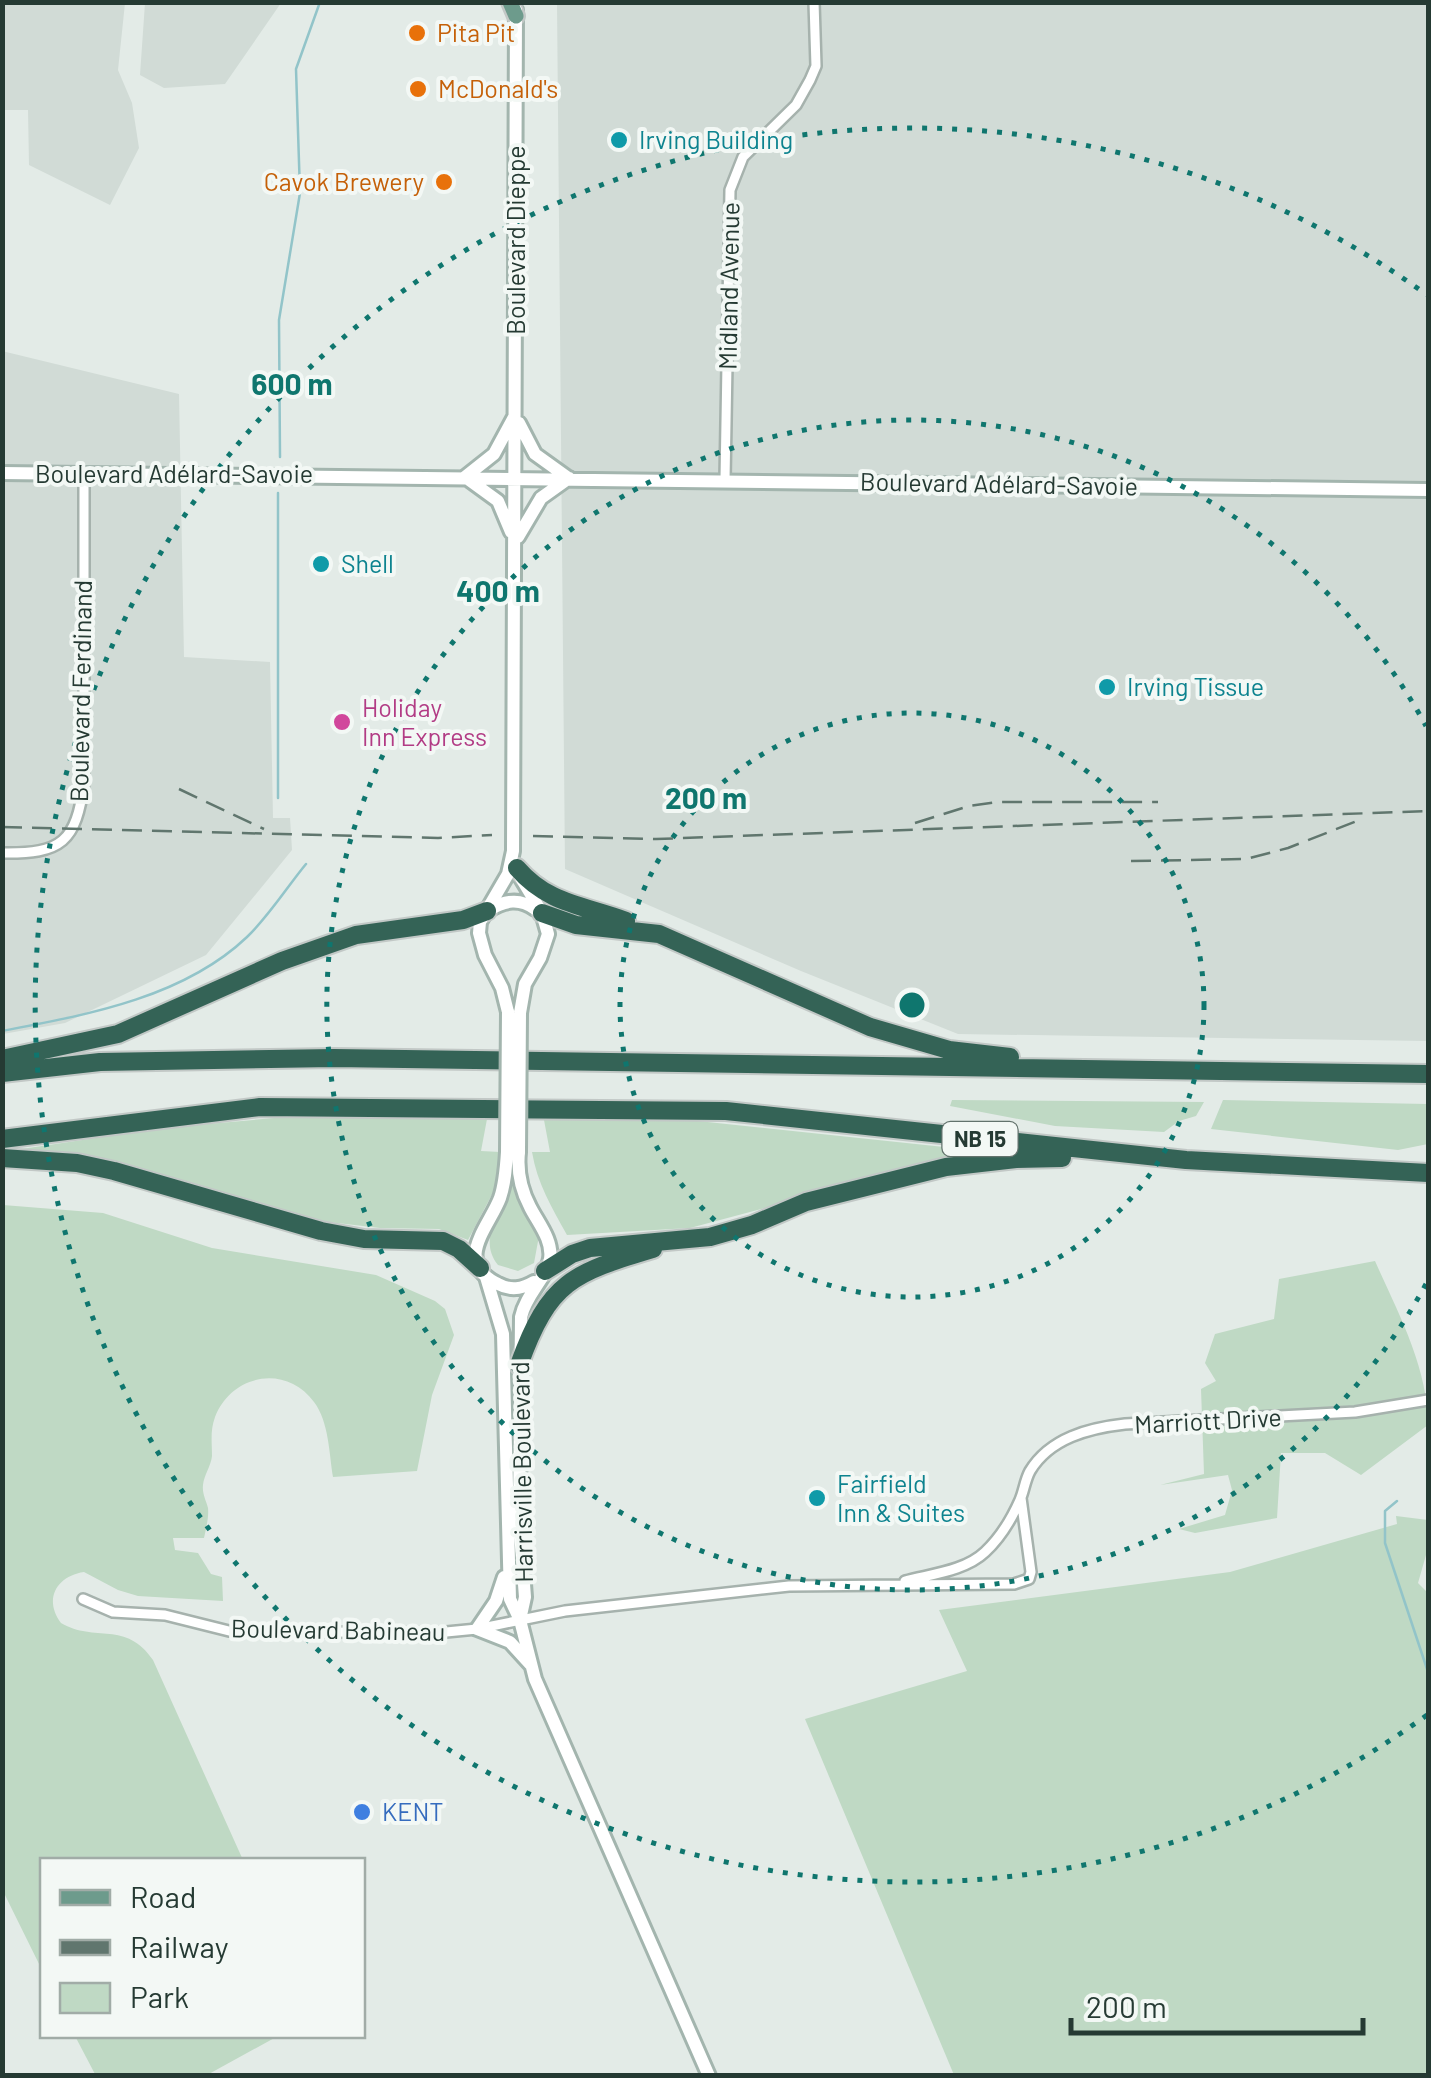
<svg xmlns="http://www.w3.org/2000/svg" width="1431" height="2078" viewBox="0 0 1431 2078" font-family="Barlow,sans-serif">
	<rect width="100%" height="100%" fill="#e3ebe7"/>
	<path fill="#d1dbd6" d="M2 3H125L118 70 132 103 139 148 110 205 29 165 28 110H3Z
		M145 3V2L281 3 225 84 164 88 140 75Z
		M557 3H1428V1041L958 1034 801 971 565 869Z
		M2 351 179 394 184 657 270 662 273 818H290L292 850 206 955 65 1023 3 1034Z"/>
	<path fill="#bfd9c4" d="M952 1100 1204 1102 1196 1116 1179 1121 1164 1132 1055 1126 950 1106Z
		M1223 1100 1428 1104V1144L1398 1150 1211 1129Z
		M308 1115 670 1118 1001 1153 855 1184 690 1228 567 1235C552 1208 537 1183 532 1152H550L544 1120 487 1119 481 1151 500 1152 497 1185 468 1240 439 1229 380 1228 303 1219 15 1150 163 1128Z
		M511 1184H517L539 1236 534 1263 518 1271 498 1265C476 1237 504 1212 511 1184Z
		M3 1205 103 1213 212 1248 376 1275 435 1301 445 1309 454 1335 432 1395 417 1471 333 1477C329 1453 329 1422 314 1402 285 1363 231 1375 215 1417 210 1431 212 1442 212 1456 211 1466 204 1475 203 1485 202 1494 206 1500 208 1508 209 1517 206 1529 204 1538H173L175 1550 198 1553 211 1574 222 1577 223 1601 138 1596 118 1590 84 1572C57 1576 43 1599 61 1623 95 1643 126 1620 153 1660L243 1860H42V1970L3 1891Z
		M1375 1261C1398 1313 1428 1367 1428 1425L1361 1475 1325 1453H1281L1277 1518 1195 1533 1179 1529 1225 1515 1232 1490 1228 1475 1160 1485 1204 1474 1201 1389 1216 1381 1205 1363 1215 1334 1274 1319 1279 1279Z
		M1396 1516 1428 1520V1548L1418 1583 1428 1593V2075H954L805 1719 967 1671 939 1610 1230 1572 1397 1524Z
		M75 2036H278L207 2075 96 2076Z"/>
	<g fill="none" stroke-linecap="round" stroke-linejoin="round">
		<path stroke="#92c4c9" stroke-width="2.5" d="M280 457 279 320 300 193 296 69 320 2
			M278 798V493
			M2 1031C86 1015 183 998 247 937 269 916 287 887 306 864
			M1397 1501 1385 1511V1543L1428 1672"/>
		<g stroke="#a6b2ad" stroke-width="14">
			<path id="street" d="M725 480 730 190 743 157 796 105 810 80 816 66 814 2
				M2 853C62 854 76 842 84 783V472
				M905 1581C931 1574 965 1571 985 1552 999 1539 1012 1518 1020 1500 1024 1491 1025 1480 1030 1471 1050 1438 1089 1428 1125 1424L1355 1412 1428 1400
				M83 1599 113 1612 165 1615 229 1631 436 1633 477 1629 565 1611 789 1586 1014 1584 1029 1579 1031 1572 1021 1498"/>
		</g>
		<g stroke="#a3b5ae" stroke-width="18">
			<path id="secondary" d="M519 423 535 454 567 477
				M2 473 1428 490
				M465 477 498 501 511 532
				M465 477 494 454 514 417
				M518 537 541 498 569 478
				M518 873 542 913 548 934 540 958 525 984 520 1013
				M489 910C505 900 520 898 535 909
				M508 1012 502 988 485 955 479 933 480 922 508 874 513 851 516 10
				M507 1152C506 1168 505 1183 500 1198 489 1227 452 1262 498 1284 511 1291 522 1289 534 1282
				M519 1152C517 1171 521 1190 530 1207 538 1223 553 1240 550 1259 546 1279 526 1294 521 1317L519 1519 525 1597 520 1620
				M486 1277 503 1334 510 1599 520 1620 535 1679 709 2076
				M504 1577 496 1601 477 1629 510 1642 530 1664"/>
		</g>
		<g stroke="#c2c8c6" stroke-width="20">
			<path id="primary" d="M510 2 516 16"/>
		</g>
		<g stroke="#c2c8c6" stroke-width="22">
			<path id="highway" d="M517 868C548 904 583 905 626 921
				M542 913 576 925 659 934 870 1027 949 1050 1010 1057
				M2 1059 118 1034 282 961 356 935 463 920 487 911
				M2 1073 100 1062 334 1058 1428 1074
				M2 1139 260 1107 726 1111 1186 1160 1428 1173
				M2 1158 77 1163 114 1171 321 1231 364 1239 443 1241 459 1249 480 1268
				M545 1271 572 1254 590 1248 710 1237 752 1225 806 1202 946 1167 1016 1159 1062 1158
				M519 1365C549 1281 573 1273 653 1249"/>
		</g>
		<use href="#street" stroke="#fff" stroke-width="9"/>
		<use href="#secondary" stroke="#fff" stroke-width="12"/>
		<use href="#primary" stroke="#6d9b8c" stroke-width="15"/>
		<use href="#highway" stroke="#346356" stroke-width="18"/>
		<path stroke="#60766e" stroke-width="2.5" stroke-dasharray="20 10" stroke-linecap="butt" d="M179 789 264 829
			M915 823 969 806 997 802H1158
			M2 827 438 838 492 835
			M533 836 656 839 1428 811
			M1131 861 1246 859 1288 848 1357 821"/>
		<g stroke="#a3b5ae" stroke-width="18" stroke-linecap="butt">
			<path id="secondary-bridge" d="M507 1152 508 1012
				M519 1152 520 1013"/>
		</g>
		<use href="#secondary-bridge" stroke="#fff" stroke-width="12"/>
	</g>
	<g fill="none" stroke="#0f766e" stroke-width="5" stroke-dasharray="5 10">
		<circle cx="912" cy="1005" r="292"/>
		<path d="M1426 1284A585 585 0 1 1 1426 726"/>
		<path d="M1427 1715A877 877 0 1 1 1427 295"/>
	</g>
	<g fill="#e8710a" stroke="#f3f8f5" stroke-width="4">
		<circle cx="417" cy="33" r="10"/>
		<circle cx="418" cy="89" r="10"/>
		<circle cx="444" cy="182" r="10"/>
	</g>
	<g fill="#0f9aa8" stroke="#f3f8f5" stroke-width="4">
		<circle cx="619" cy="140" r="10"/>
		<circle cx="321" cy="564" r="10"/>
		<circle cx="1107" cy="687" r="10"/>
		<circle cx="817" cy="1498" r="10"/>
	</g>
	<circle fill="#d1479c" stroke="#f3f8f5" stroke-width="4" cx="342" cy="722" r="10"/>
	<circle fill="#3f7fe0" stroke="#f3f8f5" stroke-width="4" cx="362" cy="1812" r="10"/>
	<g text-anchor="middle" stroke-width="8" stroke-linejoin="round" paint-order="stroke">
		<rect fill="#f3f8f5" stroke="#63736d" stroke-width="2.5" x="942.5" y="1122" width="75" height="34" rx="8"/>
		<g font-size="22" font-weight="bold" fill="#253a33">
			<text x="980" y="1147">NB 15</text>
		</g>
		<g font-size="25" fill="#c56008" stroke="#f3f8f5" text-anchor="start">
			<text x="437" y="42">Pita Pit</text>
			<text x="438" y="98">McDonald's</text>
			<text x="424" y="191" text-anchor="end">Cavok Brewery</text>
		</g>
		<g font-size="25" fill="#0d838f" stroke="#f3f8f5" text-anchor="start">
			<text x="639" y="149">Irving Building</text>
			<text x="341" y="573">Shell</text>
			<text x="1127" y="696">Irving Tissue</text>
			<text x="837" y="1493">Fairfield<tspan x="837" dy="29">Inn &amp; Suites</tspan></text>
		</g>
		<g font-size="25" fill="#253a33" stroke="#f3f8f5">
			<text transform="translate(516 240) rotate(-90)" y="9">Boulevard Dieppe</text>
			<text transform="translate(729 286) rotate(-89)" y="9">Midland Avenue</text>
			<text x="174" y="483">Boulevard Adélard-Savoie</text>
			<text transform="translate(999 484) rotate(1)" y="9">Boulevard Adélard-Savoie</text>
			<text transform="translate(81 691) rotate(-89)" y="9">Boulevard Ferdinand</text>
			<text transform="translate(1208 1421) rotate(-3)" y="9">Marriott Drive</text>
			<text transform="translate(522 1472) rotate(-91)" y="9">Harrisville Boulevard</text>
			<text transform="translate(338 1630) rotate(1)" y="9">Boulevard Babineau</text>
		</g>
		<g font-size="25" fill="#b23c85" stroke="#f3f8f5" text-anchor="start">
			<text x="362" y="717">Holiday<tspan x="362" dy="29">Inn Express</tspan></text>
		</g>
		<g font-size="25" fill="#366cbe" stroke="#f3f8f5" text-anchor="start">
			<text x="382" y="1821">KENT</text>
		</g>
	</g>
	<circle cx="912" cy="1005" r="15" fill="#0f766e" stroke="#f3f8f5" stroke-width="5"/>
	<g font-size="30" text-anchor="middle" font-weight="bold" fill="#0f766e" stroke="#f3f8f5" stroke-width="8" stroke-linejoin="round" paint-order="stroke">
		<text x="292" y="395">600 m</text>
		<text x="498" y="602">400 m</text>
		<text x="706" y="809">200 m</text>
	</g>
	<rect width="1431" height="2078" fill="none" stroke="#253a33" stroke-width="10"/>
	<rect x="40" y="1858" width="325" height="180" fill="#f3f8f5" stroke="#a1aca7" stroke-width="2.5"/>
	<rect x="60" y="1890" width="50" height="15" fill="#6d9b8c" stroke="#a1aca7" stroke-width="2.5"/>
	<text x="130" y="1908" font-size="30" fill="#253a33">Road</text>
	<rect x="60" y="1940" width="50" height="15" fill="#60766e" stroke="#a1aca7" stroke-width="2.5"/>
	<text x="130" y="1958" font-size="30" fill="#253a33">Railway</text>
	<rect x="60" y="1983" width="50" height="30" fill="#bfd9c4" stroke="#a1aca7" stroke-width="2.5"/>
	<text x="130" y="2008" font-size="30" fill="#253a33">Park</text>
	<path d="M1071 2018v15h292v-15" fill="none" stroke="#253a33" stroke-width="5"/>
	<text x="1086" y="2018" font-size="30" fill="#253a33" stroke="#f3f8f5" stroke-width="8" paint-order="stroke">200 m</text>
</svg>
